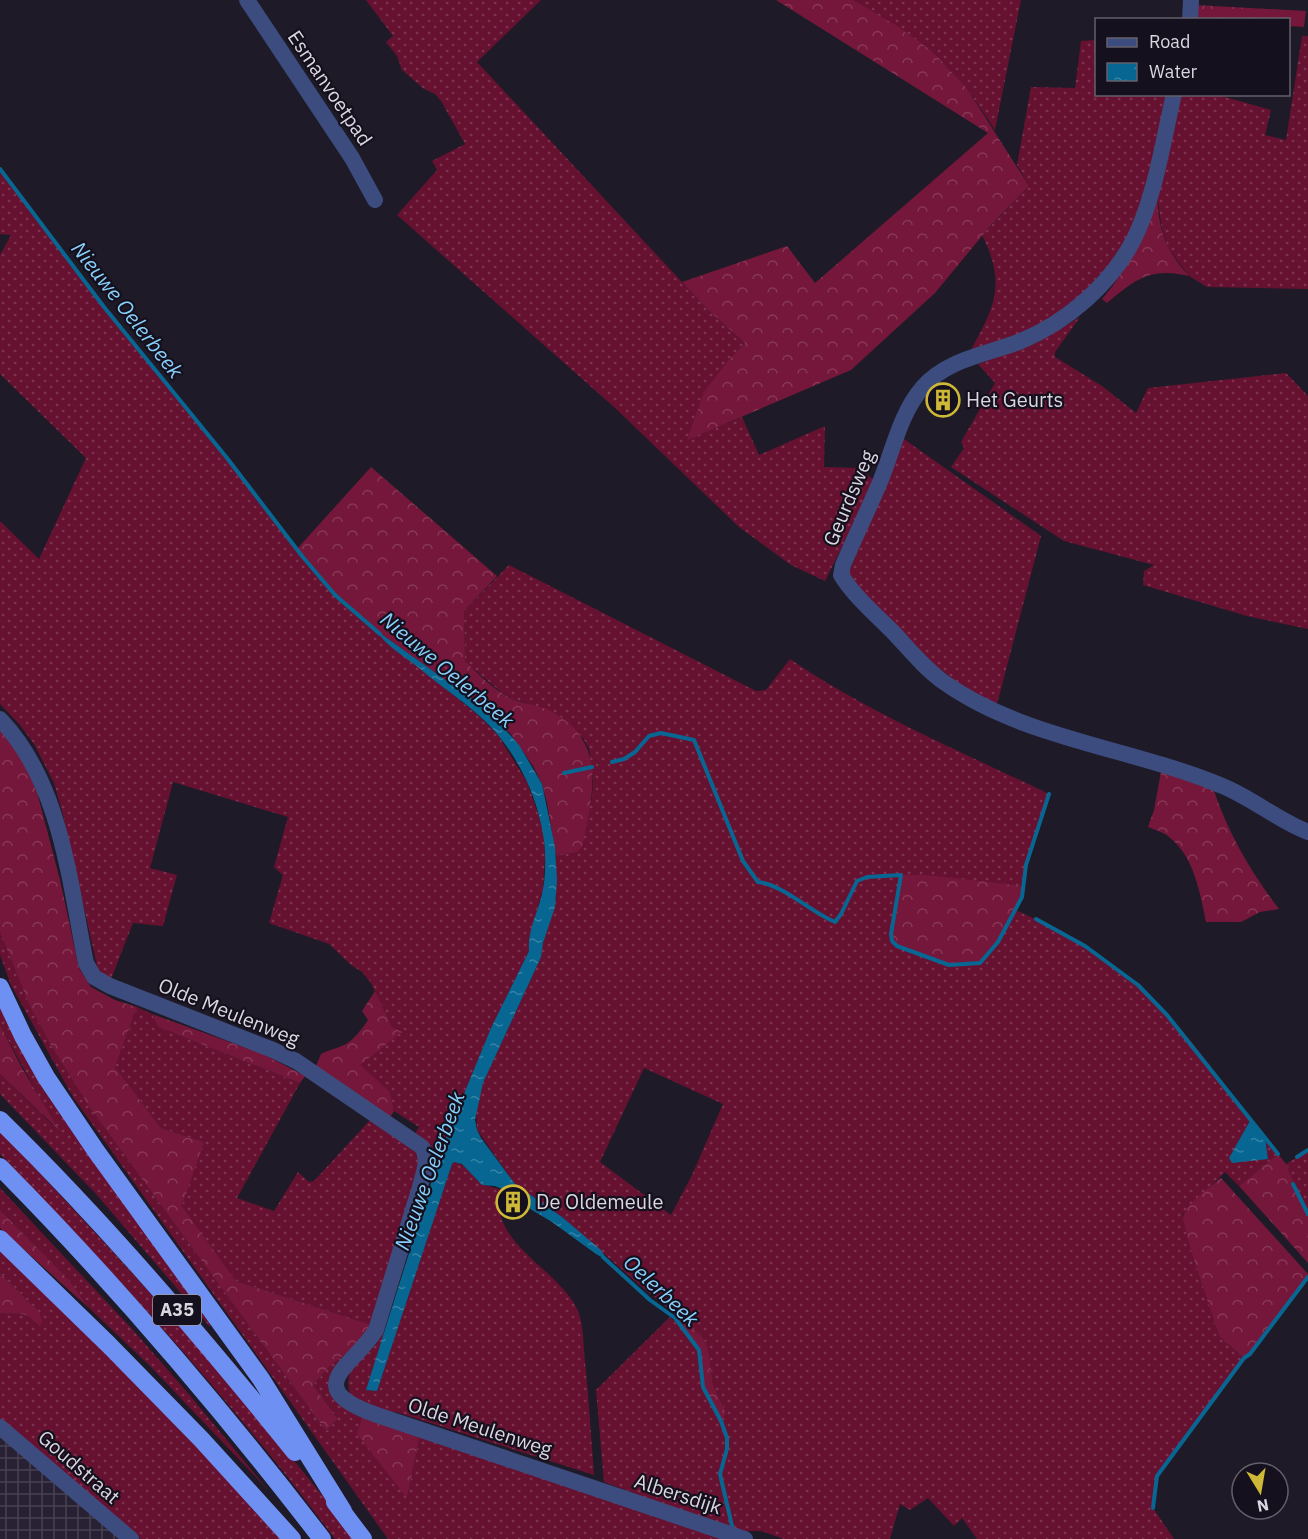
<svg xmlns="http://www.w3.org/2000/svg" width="1308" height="1539" viewBox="0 0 1308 1539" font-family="'IBM Plex Sans',sans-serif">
	<defs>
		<pattern id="industrial-grid" width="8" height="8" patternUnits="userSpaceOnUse" patternTransform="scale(1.5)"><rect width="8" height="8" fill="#282134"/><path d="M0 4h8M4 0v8" fill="none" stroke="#474051"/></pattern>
		<pattern id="grass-dots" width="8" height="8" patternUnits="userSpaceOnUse" patternTransform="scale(1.5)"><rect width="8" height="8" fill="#671131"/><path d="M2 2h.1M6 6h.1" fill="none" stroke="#7c334f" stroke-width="1.8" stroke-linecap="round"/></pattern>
		<pattern id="forest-crowns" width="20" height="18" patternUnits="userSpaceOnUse" patternTransform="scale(1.5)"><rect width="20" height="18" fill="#75173a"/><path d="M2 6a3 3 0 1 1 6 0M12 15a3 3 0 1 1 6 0" fill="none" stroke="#883856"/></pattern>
		<pattern id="water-ripples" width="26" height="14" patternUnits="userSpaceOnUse" patternTransform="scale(1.5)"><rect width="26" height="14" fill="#076792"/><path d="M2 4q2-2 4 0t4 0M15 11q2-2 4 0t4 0" fill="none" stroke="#3683a6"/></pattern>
	</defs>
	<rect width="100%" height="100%" fill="#1e1a27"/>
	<path fill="url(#industrial-grid)" d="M0 1317 192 1539H0Z"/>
	<path fill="url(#grass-dots)" fill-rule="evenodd" d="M366 0H541L477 62 708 310 745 343C716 372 705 403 687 439L742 417 759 455 825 426 824 467 860 468 875 481 825 581 791 565 739 527 614 407 397 215 437 170 432 161 465 144 441 101 435 94 424 89 402 70 397 56 386 42 393 36Z
		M853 0H1021L995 130 966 87 932 51Z
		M1302 36H1308V289L1207 287 1189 276 1168 248 1162 230 1157 195 1180 95H1218L1271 110 1265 135 1286 140Z
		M1096 40V94L1168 95 1147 196 1124 248 1064 314 967 357C993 310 1008 287 982 235L1029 186 1017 165 1031 87 1075 88 1081 41Z
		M0 169 104 307 335 595 378 634 479 716 498 735 527 782 540 819 544 836 545 858 543 889 529 940V951L491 1028 438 1157 430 1145 414 1135 419 1127 394 1111 390 1092 359 1065 392 1027 371 983 362 972 351 965 329 944 269 923 283 875 274 867 288 817 173 782 150 868 177 875 163 926 133 923 111 979 98 970 63 815 54 783 34 744 20 725 0 704V521L39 559 86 458 0 374V255L11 235 0 234Z
		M1080 317 1055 352V357L1102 386 1136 413 1148 388 1286 373 1308 396V629L1247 616 1143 585 1144 571 1154 565 1064 541 951 467 964 448 961 442 995 383 978 364 1039 341Z
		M901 437 1041 536 996 708 989 706 936 666 847 578Z
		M509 565 756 691 766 690 790 659C867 712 964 753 1049 794L1026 865 1024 886 926 876 901 875 891 934 892 941 897 946 949 965 980 963 998 942 1016 910C1060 930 1101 954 1138 985 1178 1019 1217 1076 1251 1119L1229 1158 1268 1159 1265 1137 1278 1154 1239 1186 1225 1172 1183 1214 1191 1251 1219 1336 1244 1358 1157 1476 1153 1508 1174 1539H977L962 1518 954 1526 928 1498 910 1510 900 1504 890 1539H784L761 1531H733L604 1482 596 1390 670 1317 688 1334 699 1350 703 1387 720 1420 726 1413 713 1385 708 1348 703 1338 647 1285 643 1288 562 1217 515 1184 477 1130 476 1110 483 1083 541 957V950L556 897V856L577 852 592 797 593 781 589 749 583 738 526 703 512 699 501 692 465 662 464 611ZM644 1068 723 1104 692 1175 671 1215 600 1162Z
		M0 932 30 1007 53 1049 90 1108 326 1431 338 1419 313 1385 330 1366 349 1351C331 1387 315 1399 363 1416L407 1498 420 1435 722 1539H388L73 1097 11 985 0 955Z
		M0 997 98 1165 210 1324V1327L96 1194 0 1094V1074L56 1128 0 1025Z
		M137 1007 152 1014 158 1027 300 1083 237 1198 274 1211 298 1172 309 1182 314 1181 371 1119 423 1155 372 1325 236 1281 182 1206 203 1142 161 1128 115 1067Z
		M0 1131C124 1262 246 1395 356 1539H335C233 1402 118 1276 0 1154Z
		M1308 1150V1214L1286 1164Z
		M454 1162C467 1164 471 1176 481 1183 484 1186 503 1189 509 1192L499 1207C503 1249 562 1274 578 1311 584 1326 583 1345 585 1361 589 1399 591 1437 594 1475L396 1412 374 1410 350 1395C344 1370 355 1365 371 1350 377 1344 381 1337 385 1330L366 1390 377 1391 452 1164Z
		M0 1188 133 1330 187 1392 269 1491 149 1365 89 1308 69 1280 0 1210Z
		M0 1249 66 1309 284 1539H141L0 1419V1313C23 1316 21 1308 40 1327L27 1300 0 1273Z"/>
	<path fill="url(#forest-crowns)" d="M776 0H853L897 26 932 51 966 87 1029 186 991 225 935 293 851 370 687 440 704 392 728 361 745 343 708 310 682 282 787 246 815 283 988 133Z
		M1195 5 1306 11 1304 27 1289 26 1288 20H1194Z
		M1157 195C1159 232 1165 249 1189 276 1150 267 1136 279 1107 303L1102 299C1130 267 1142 234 1157 195Z
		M371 467 497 576 464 611 465 661C479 675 494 690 512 699 526 705 543 705 556 714 608 745 592 798 582 847L577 852 556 856 547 803 542 784 533 766 510 733 472 699 377 631 335 595 297 549Z
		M0 729 26 765 37 792 60 880 79 968 91 987 115 1000 137 1007 115 1067 161 1128 204 1142 182 1206 236 1281 372 1325 369 1335 330 1366 313 1385 338 1419 326 1431 90 1108 53 1049 30 1007 0 932Z
		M1161 772 1213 788C1228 833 1250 871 1279 909L1260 912 1241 922H1206C1200 893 1194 856 1169 837 1164 832 1155 830 1148 827L1154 810Z
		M901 875H926L1024 886C1018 915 999 941 980 963L949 965 897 946 892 941 891 934Z
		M375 991 392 1027 402 1032 360 1065 390 1092 394 1111 389 1119 316 1066 321 1054C328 1050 336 1049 344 1045 353 1041 362 1029 368 1020L362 1011Z
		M152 1014 263 1054 305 1076 300 1083 158 1027Z
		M0 1025 22 1068 59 1130 0 1074Z
		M1278 1154 1286 1164 1308 1214V1263L1239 1186Z
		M1221 1178 1308 1274V1277L1250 1354 1244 1358 1219 1336 1191 1251 1183 1218C1185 1205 1210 1187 1221 1178Z
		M0 1210 69 1280 89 1308 0 1228Z
		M0 1273 39 1312 42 1320 40 1327C21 1308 23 1316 0 1313Z
		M646 1284 703 1338 708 1348 713 1385 726 1413 721 1421 703 1387 699 1350 674 1313 643 1288Z
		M363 1416 420 1435 407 1498 357 1434Z"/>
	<path fill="url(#water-ripples)" d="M377 631 472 699 491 714 519 745 542 784 555 847 557 880 555 907 543 943 541 957 483 1083 475 1120 477 1130 481 1138 515 1184 562 1217 601 1250 607 1260 596 1254 552 1222 522 1204 524 1202 509 1192 495 1186 482 1185 462 1164 454 1162 452 1164 377 1391 366 1390 443 1145 491 1028 529 951C527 929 540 909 543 889 546 872 546 851 543 834 537 798 521 763 498 735 476 708 444 690 418 667 405 657 385 645 377 631Z
		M1251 1119 1265 1137 1268 1159 1232 1163 1229 1158Z"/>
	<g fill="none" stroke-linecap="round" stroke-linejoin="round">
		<path stroke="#076792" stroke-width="4" d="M0 169 104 307 227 458 302 556 335 595 380 634
			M612 762 624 759 635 752 649 736 661 733 694 740 743 861 758 882C784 885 810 912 835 922L841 914 857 881 867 877 901 875 891 934 892 941 897 946 949 965 980 963 998 942 1022 897 1026 865 1049 794
			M564 773 592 767
			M1036 919 1085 946 1138 985 1167 1015 1278 1154
			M1297 1157 1308 1150
			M1293 1184 1308 1214
			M603 1257 650 1300 675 1318 699 1350 703 1387 721 1421 727 1438V1449L720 1474 733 1530
			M1153 1508 1157 1476 1244 1358 1250 1354 1308 1277"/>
		<path stroke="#3c4c7e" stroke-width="16" d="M247 0 352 158 375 200
			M1190 20 1191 0
			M1174 94C1163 141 1155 197 1134 239 1111 284 1067 322 1021 341 989 354 947 359 923 387 900 413 893 451 880 482 868 510 855 537 843 565L841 575C854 596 875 614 893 632 909 649 925 669 945 683 1025 739 1131 748 1220 785 1251 797 1277 820 1308 832
			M0 719C61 783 69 880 86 963L94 977 110 986 273 1050 296 1061 422 1147C430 1159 423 1174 420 1187L376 1330C352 1368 299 1387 377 1415L745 1539
			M0 1427 131 1539"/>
		<path stroke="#6f90f3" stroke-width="18" d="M0 987 23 1036 46 1077 96 1151 261 1379 343 1511
			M0 1120C106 1224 202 1337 295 1452
			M0 1167C116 1284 222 1409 322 1539
			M0 1239 109 1345 201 1439 292 1539
			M335 1502 363 1539"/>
	</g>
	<defs>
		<g id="building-ring" transform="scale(1.725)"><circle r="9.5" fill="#15101d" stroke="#ceb837" stroke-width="1.5"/><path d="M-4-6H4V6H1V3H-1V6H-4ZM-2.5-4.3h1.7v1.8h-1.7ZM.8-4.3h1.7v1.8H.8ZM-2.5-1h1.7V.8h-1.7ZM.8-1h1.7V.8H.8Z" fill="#ceb837"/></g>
	</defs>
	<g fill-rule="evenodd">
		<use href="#building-ring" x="943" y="400"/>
		<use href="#building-ring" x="513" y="1202"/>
	</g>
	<g text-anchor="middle" stroke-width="4.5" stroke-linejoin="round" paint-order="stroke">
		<rect fill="#15101d" stroke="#9f9ba6" stroke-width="1.5" x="153" y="1295" width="48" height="30" rx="4.5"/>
		<g font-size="18" font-weight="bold" fill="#dad7e1">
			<text x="177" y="1316">A35</text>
		</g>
		<g font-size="20" fill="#dad7e1" stroke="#15101d">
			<text transform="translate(330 88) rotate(56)" y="7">Esmanvoetpad</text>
			<text transform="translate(849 498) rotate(-67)" y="7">Geurdsweg</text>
			<text transform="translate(229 1012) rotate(22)" y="7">Olde Meulenweg</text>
			<text transform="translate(480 1427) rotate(18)" y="7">Olde Meulenweg</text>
			<text transform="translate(79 1467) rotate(41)" y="7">Goudstraat</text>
			<text transform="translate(678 1494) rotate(18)" y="7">Albersdijk</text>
		</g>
		<g font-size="20" fill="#dad7e1" stroke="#15101d" text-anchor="start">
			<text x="966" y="407">Het Geurts</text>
			<text x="536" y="1209">De Oldemeule</text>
		</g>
		<g font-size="21" font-style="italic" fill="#87cffc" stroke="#15101d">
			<text transform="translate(127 310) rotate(52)" y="7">Nieuwe Oelerbeek</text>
			<text transform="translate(447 670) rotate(40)" y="7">Nieuwe Oelerbeek</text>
			<text transform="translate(430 1171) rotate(-70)" y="7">Nieuwe Oelerbeek</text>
			<text transform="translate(661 1291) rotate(43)" y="7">Oelerbeek</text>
		</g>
	</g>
	<rect x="1095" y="18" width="195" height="78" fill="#15101d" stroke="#64606b" stroke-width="1.5"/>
	<rect x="1107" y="38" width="30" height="9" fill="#3c4c7e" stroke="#64606b" stroke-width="1.5"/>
	<text x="1149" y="48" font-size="18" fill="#dad7e1">Road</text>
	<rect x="1107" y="63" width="30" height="18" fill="url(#water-ripples)" stroke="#64606b" stroke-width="1.5"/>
	<text x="1149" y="78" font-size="18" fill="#dad7e1">Water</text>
	<g transform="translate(1260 1491) rotate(169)"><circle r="28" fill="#15101d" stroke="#64606b" stroke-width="1.5"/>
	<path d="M0-4.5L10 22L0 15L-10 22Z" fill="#ceb837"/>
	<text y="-9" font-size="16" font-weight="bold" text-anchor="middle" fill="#dad7e1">N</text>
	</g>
</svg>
